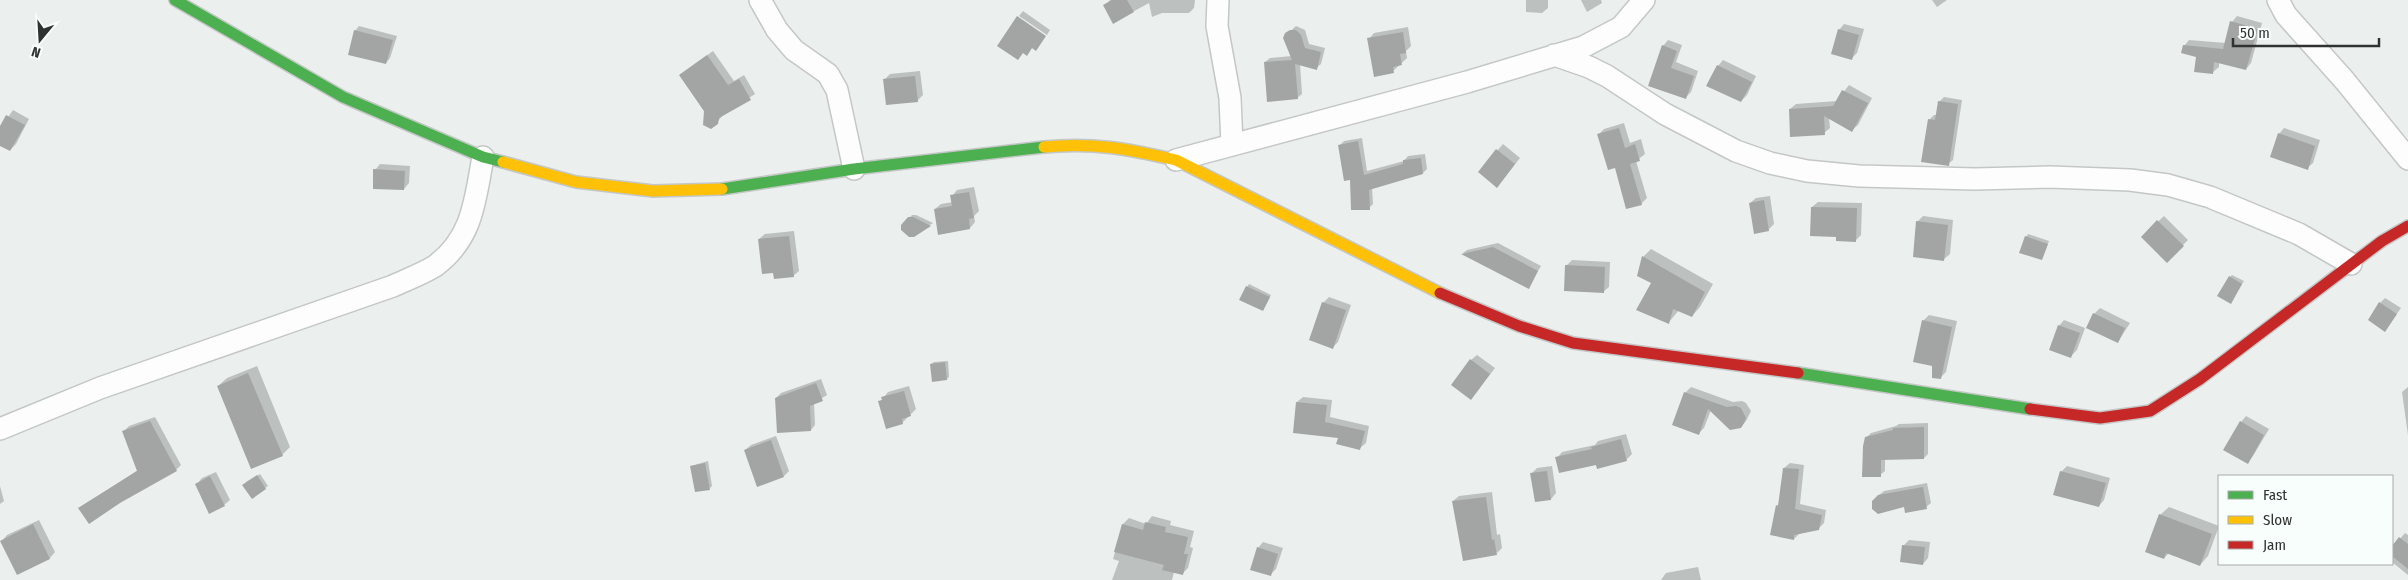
<svg xmlns="http://www.w3.org/2000/svg" width="2408" height="580" viewBox="0 0 2408 580" font-family="'Fira Sans Condensed',sans-serif">
	<rect width="100%" height="100%" fill="#ebf0ee"/>
	<path fill="#0003" d="M1110 0H1195L1194 8 1189 13H1162L1152 17 1149 3 1114 22 1105 5Z
		M1526 0H1548V8L1542 13 1526 12Z
		M1581 0H1601L1602 3 1587 12Z
		M1932 0H1947L1937 7Z
		M1023 11 1050 30 1047 35 1019 16Z
		M2237 16 2262 23 2251 63 2246 69 2219 62V67L2213 72 2184 46 2189 40 2226 43 2232 22Z
		M1844 24 1864 29 1857 53 1852 58 1839 30Z
		M359 26 397 36 390 58 386 63 355 31Z
		M1296 26 1305 30 1309 44 1325 48 1321 64 1316 68 1300 64 1302 94 1297 98 1265 62 1270 58 1292 56 1285 36Z
		M1408 27 1411 46 1406 51 1407 58 1393 71 1369 39 1374 33Z
		M1668 40 1682 45 1676 62 1698 71 1691 92 1685 98 1649 85 1663 46Z
		M713 51 734 81 744 75 755 94 723 115 714 126 680 75Z
		M1723 60 1756 76 1747 95 1741 101 1718 66Z
		M920 71 923 95 917 101 884 80 890 74Z
		M1849 85 1872 98 1858 125 1852 130 1829 118 1830 128 1824 133 1790 109 1796 104 1837 101Z
		M1944 97 1962 100 1953 160 1948 164 1929 120 1934 115H1937L1939 102Z
		M13 110 29 119 16 144 10 150 0 144V129Z
		M1624 123 1630 143 1641 139 1645 154 1636 161 1647 198 1641 204 1616 167 1598 135 1604 129Z
		M2284 128 2320 140 2313 163 2307 168 2279 134Z
		M1362 138 1367 171 1404 161 1408 156 1425 154 1427 169 1423 173 1372 187 1373 204 1369 208 1351 179 1340 145 1344 141Z
		M1503 144 1520 158 1502 181 1479 172Z
		M380 164 410 166 409 183 404 189 375 170Z
		M974 187 979 211 974 216 975 222 970 228 935 209 941 204 953 202 952 196 957 190Z
		M1770 196 1774 224 1768 230 1750 203 1756 198Z
		M1818 202 1862 203 1861 235 1855 241 1837 236 1812 207Z
		M912 215H916L933 223 914 235 902 225Z
		M1923 216 1953 220 1950 254 1944 259 1917 222Z
		M2164 216 2188 240 2167 261 2142 237Z
		M794 231 799 271 793 276 774 272 759 239 765 234Z
		M2028 234 2049 241 2042 259 2026 237Z
		M1498 243 1541 266 1528 287 1463 253 1467 250Z
		M1651 249 1713 284 1700 307 1692 316 1679 310 1669 322 1643 257Z
		M1572 260 1610 262 1609 287 1603 292 1567 265Z
		M2232 275 2244 281 2231 302 2230 277Z
		M1249 284 1271 295 1263 310 1247 287Z
		M1329 297 1351 305 1338 342 1333 347 1323 303Z
		M2385 298 2401 308 2385 330 2380 303Z
		M2100 308 2130 323 2118 342 2094 314Z
		M1929 315 1957 321 1946 372 1940 378 1934 365 1923 321Z
		M2064 320 2085 328 2077 350 2071 356 2059 326Z
		M1477 355 1495 368 1476 393 1471 360Z
		M948 361 949 377 947 379 931 364 934 362Z
		M257 366 290 447 282 455 218 386 227 378Z
		M821 379 827 395 814 403 815 425 811 430 776 398 781 393Z
		M909 386 916 409 902 423 880 402 888 392Z
		M1691 387 1733 402 1742 401 1746 403 1751 411 1746 421 1741 427 1731 429 1711 410 1704 428 1699 433 1685 393Z
		M2408 387V435L2402 392Z
		M1303 397 1332 400 1330 417 1369 426 1366 443 1360 448 1339 437 1297 402Z
		M2246 416 2269 429 2253 456 2248 462 2241 422Z
		M155 417 181 465 176 470 80 508 138 470 124 431 129 426Z
		M1928 423V454L1924 458 1885 459V471L1880 475 1866 438 1871 433 1896 426 1899 424Z
		M1626 434 1632 454 1626 460 1597 464 1557 458 1562 452 1595 445 1598 441Z
		M776 436 789 471 784 476 745 450 751 445Z
		M708 461 712 486 710 488 691 466Z
		M1790 463 1804 465 1800 504 1826 510 1824 523 1818 529 1799 534 1794 539 1777 506 1780 502 1784 468Z
		M1552 466 1556 493 1551 499 1536 501 1531 474 1537 468Z
		M2067 466 2110 478 2104 500 2099 506 2061 472Z
		M216 472 230 500 224 505 197 484 202 478Z
		M260 474 268 486 252 497 246 482Z
		M1927 483 1931 503 1926 507 1905 505 1878 496 1884 491Z
		M0 486 4 501 0 504Z
		M1492 492 1497 535 1500 534 1502 548 1497 553 1453 501 1459 496Z
		M2169 507 2219 526 2208 556 2200 565 2169 553 2164 558 2160 515Z
		M1152 516 1171 521 1170 525 1194 531 1190 547 1193 548 1188 568 1182 574 1174 572 1172 580H1112L1119 561 1113 559 1123 524 1129 518 1146 524Z
		M39 520 55 552 50 558 18 573 2 541 7 535Z
		M2405 533 2408 535V575L2392 562V548Z
		M1909 540 1930 542 1928 558 1923 564 1904 545Z
		M1263 542 1283 548 1276 569 1270 575 1258 548Z
		M1698 567 1701 580H1661L1666 573Z"/>
	<path fill="#a2a5a4" d="M1112 0H1127L1134 12 1113 24 1103 5Z
		M1017 16 1046 36 1036 51 1032 48 1027 56 1023 53 1018 60 997 46Z
		M2230 21 2258 29 2246 70 2214 62 2213 74 2194 72 2196 57 2181 53 2183 45 2223 49Z
		M1838 29 1859 35 1852 60 1831 54Z
		M354 30 393 40 386 64 348 55Z
		M1290 30H1296L1301 35 1305 48 1321 52 1317 70 1295 64 1298 99 1267 102 1264 62 1292 60 1283 38 1285 33Z
		M1403 32 1406 53 1400 54 1402 65 1393 67 1394 73 1374 77 1367 38Z
		M1662 45 1677 51 1671 68 1694 76 1686 99 1648 86Z
		M707 55 728 85 739 79 751 100 719 118 718 124 711 129 703 125 704 111 679 75Z
		M1717 65 1752 82 1741 102 1706 86Z
		M915 76 918 102 886 105 883 79Z
		M1842 90 1868 103 1852 132 1824 116 1825 135 1790 137 1789 109 1833 106Z
		M1938 101 1958 104 1949 166 1921 162 1928 119 1935 120Z
		M6 115 25 125 10 151 0 146V126Z
		M1619 128 1625 148 1635 144 1640 161 1630 164 1642 205 1626 209 1615 168 1608 170 1597 134Z
		M2278 133 2315 146 2308 170 2270 157Z
		M1358 141 1364 175 1403 164V160L1421 158 1423 174 1369 190 1370 210H1351L1350 180 1344 181 1338 145Z
		M1496 149 1515 164 1497 188 1478 172Z
		M373 169 405 171 404 190 373 189Z
		M969 192 974 218 969 219 970 229 938 235 934 209 952 206 950 195Z
		M1764 200 1769 231 1754 234 1749 203Z
		M1811 207 1857 208 1856 242 1836 241V237L1810 236Z
		M908 217H913L931 226 914 237H909L901 230V225Z
		M2157 220 2184 246 2167 263 2141 237Z
		M1916 221 1948 225 1944 261 1913 257Z
		M789 236 794 277 774 279 773 273 762 274 758 239Z
		M2025 236 2048 244 2042 260 2019 253Z
		M1493 247 1538 271 1529 289 1461 254Z
		M1642 256 1705 292 1692 317 1673 309 1669 324 1636 310 1651 283 1637 276Z
		M1565 265 1605 267 1604 293 1564 291Z
		M2229 276 2242 284 2231 304 2217 296Z
		M1246 286 1270 297 1263 311 1239 300Z
		M1322 302 1346 310 1333 349 1309 340Z
		M2379 302 2397 314 2385 332 2368 320Z
		M2093 313 2125 328 2118 343 2086 328Z
		M1922 320 1952 327 1941 379 1932 378V366L1913 362Z
		M2058 325 2080 333 2071 358 2049 350Z
		M1470 359 1490 374 1471 400 1451 385Z
		M945 362 947 380 932 382 930 364Z
		M248 373 283 456 251 469 217 386Z
		M816 383 823 401 810 406 811 431 777 433 775 398Z
		M904 391 911 416 902 419 903 424 886 429 878 401 882 400 881 397Z
		M1684 392 1727 407 1736 406 1741 408 1746 418 1744 423 1741 428 1730 430 1708 409 1699 435 1672 425Z
		M1296 402 1327 405 1325 422 1365 431 1360 450 1336 444 1338 438 1293 433Z
		M150 421 177 471 120 503 89 524 78 508 137 471 122 431Z
		M2240 421 2264 435 2248 464 2223 450Z
		M1924 427V459L1881 460V477H1862L1863 446 1865 437 1893 430V428Z
		M1621 439 1627 461 1597 469 1596 465 1559 473 1555 457 1592 449 1591 447Z
		M771 440 784 477 757 487 744 450Z
		M705 463 710 490 695 492 690 466Z
		M1783 468 1799 469 1795 509 1822 515 1819 530 1794 535V540L1770 535 1776 505 1778 506Z
		M1547 471 1551 500 1535 502 1530 473Z
		M2060 471 2106 483 2099 507 2053 495Z
		M257 475 266 489 252 499 242 485Z
		M210 476 225 506 209 514 195 484Z
		M1923 487 1927 509 1905 513 1904 507 1878 514 1872 509V501L1878 495Z
		M1486 497 1492 540 1494 539 1497 555 1463 561 1452 501Z
		M2159 514 2212 534 2200 566 2166 553 2164 559 2145 552Z
		M1145 522 1166 527 1165 532 1188 537 1184 554H1188L1183 575 1162 570 1164 565 1114 552 1122 524 1143 530Z
		M33 524 50 559 17 575 0 541Z
		M2399 537 2408 544V569L2392 556V546Z
		M1902 545 1925 547 1923 565 1900 562Z
		M1257 547 1278 554 1271 576 1250 570Z"/>
	<g fill="none" stroke-linecap="round" stroke-linejoin="round">
		<g stroke="#c4c7c6" stroke-width="24">
			<path id="street" d="M760 0 777 30 794 50 828 74 837 90 854 169
				M1218 0 1217 26 1230 98 1232 145
				M2278 0 2286 15 2345 81 2408 159
				M1554 55 1589 67 1607 76 1665 114 1736 151 1770 163 1807 171 1859 176 1975 179 2050 177 2130 180 2168 185 2210 197 2299 234 2351 264
				M1176 160 1467 82 1583 47 1621 27 1644 0
				M0 429 100 388 393 286C406 280 422 274 435 266 473 238 475 200 483 157"/>
		</g>
		<g stroke="#c4c7c6" stroke-width="14">
			<path id="fast" d="M175 0 343 97 483 157 503 162
				M722 189 854 169 1044 147
				M1798 373 2030 409"/>
		</g>
		<g stroke="#c4c7c6" stroke-width="14">
			<path id="slow" d="M1044 147C1093 142 1128 149 1176 160L1440 293
				M503 162 576 182 653 191 722 189"/>
		</g>
		<g stroke="#c4c7c6" stroke-width="14">
			<path id="jam" d="M1440 293 1519 326 1573 343 1798 373
				M2030 409 2100 418 2150 411 2200 379 2382 241 2408 226"/>
		</g>
		<use href="#street" stroke="#fcfdfc" stroke-width="21"/>
		<use href="#fast" stroke="#4caf50" stroke-width="11"/>
		<use href="#slow" stroke="#ffc107" stroke-width="11"/>
		<use href="#jam" stroke="#c62828" stroke-width="11"/>
	</g>
	<rect x="2218" y="475" width="175" height="90" fill="#f8fefc" stroke="#a8acab"/>
	<rect x="2228" y="491" width="25" height="8" fill="#4caf50" stroke="#a8acab"/>
	<text x="2263" y="500" font-size="15" fill="#303231">Fast</text>
	<rect x="2228" y="516" width="25" height="8" fill="#ffc107" stroke="#a8acab"/>
	<text x="2263" y="525" font-size="15" fill="#303231">Slow</text>
	<rect x="2228" y="541" width="25" height="8" fill="#c62828" stroke="#a8acab"/>
	<text x="2263" y="550" font-size="15" fill="#303231">Jam</text>
	<g transform="translate(40 40) rotate(198)" stroke="#f8fefc" stroke-width="4" paint-order="stroke">
	<path d="M0-4L9 19L0 12L-9 19Z" fill="#303231"/>
	<text y="-8" font-size="14" font-weight="bold" text-anchor="middle" fill="#303231">N</text>
	</g>
	<path d="M2233 38v8h146v-8" fill="none" stroke="#303231" stroke-width="2.5"/>
	<text x="2240" y="38" font-size="15" fill="#303231" stroke="#f8fefc" stroke-width="4" paint-order="stroke">50 m</text>
</svg>
